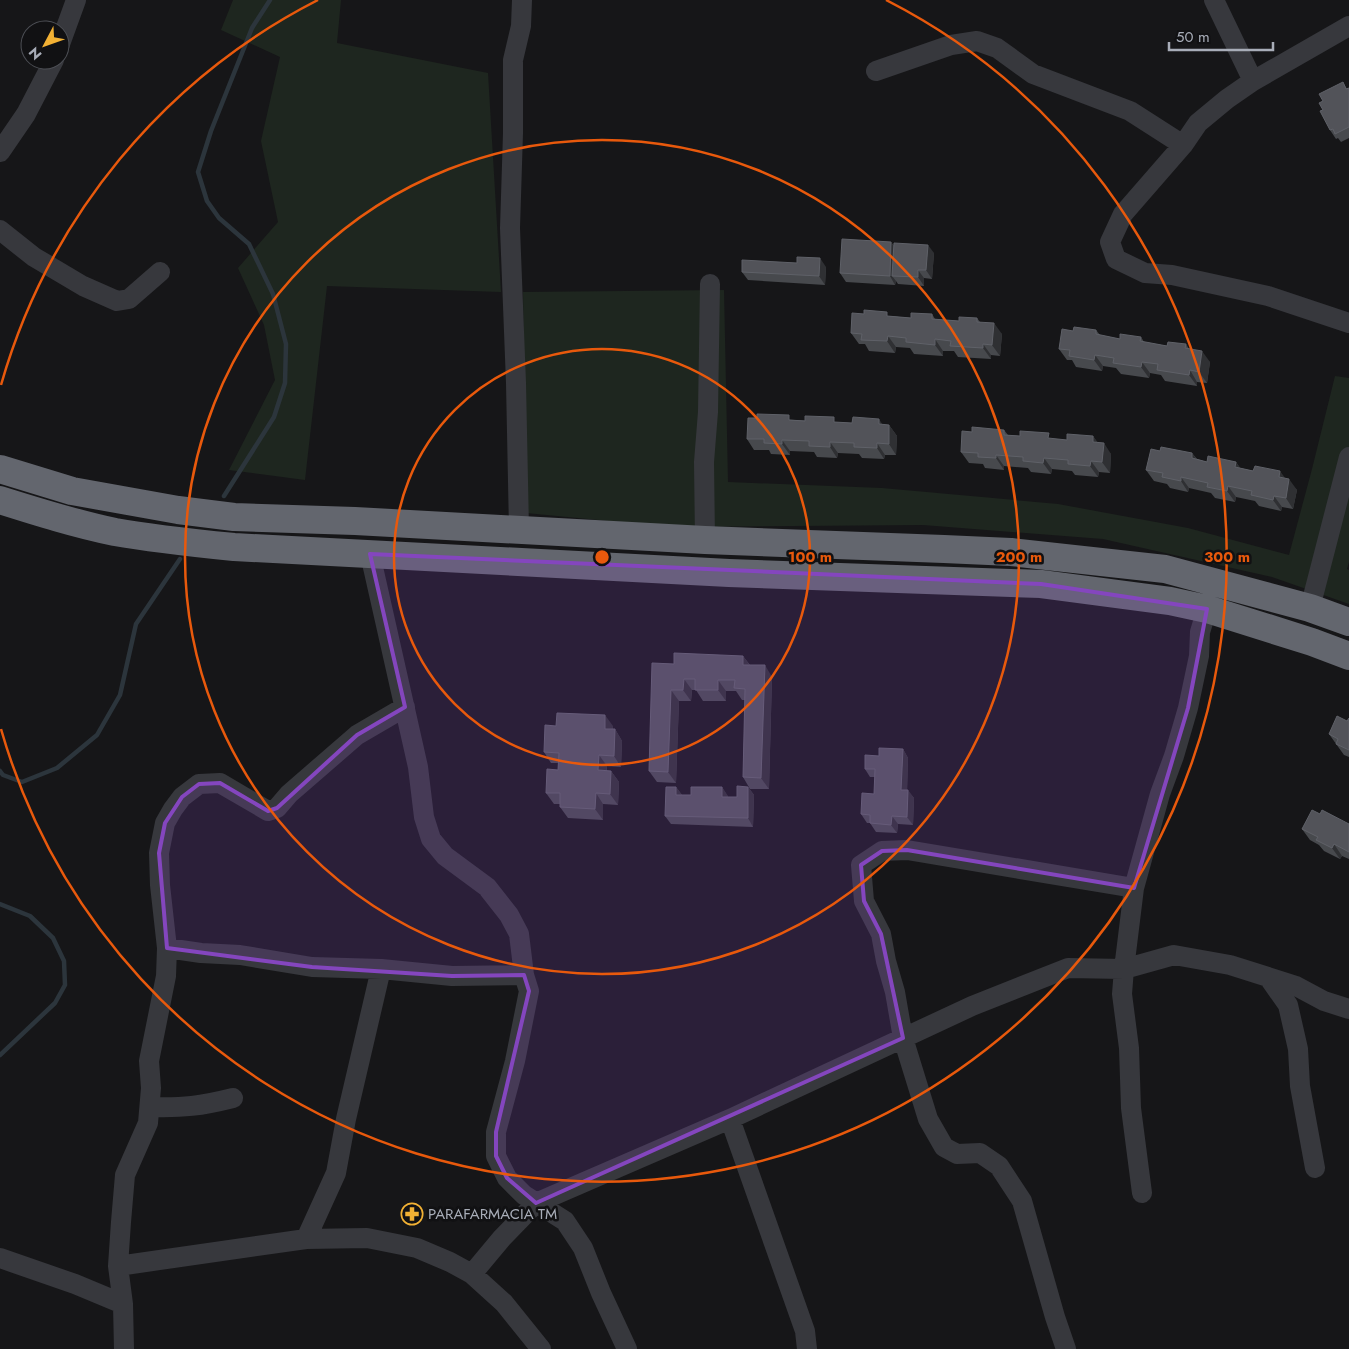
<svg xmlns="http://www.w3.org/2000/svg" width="1349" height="1349" viewBox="0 0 1349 1349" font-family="Jost,sans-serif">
	<rect width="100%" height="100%" fill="#161618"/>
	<path fill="#1e261f" d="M233 0H341L337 43 488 73 501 292 327 286 305 480 229 470 275 380 264 325 238 268 278 222 261 141 280 57 221 30Z
		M724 290 728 482 882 488 1058 504 1188 528 1289 555 1312 469 1335 376 1349 378V562L1347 569 1349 570V604L1272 577 1103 539 923 525 671 527 526 513 523 292Z"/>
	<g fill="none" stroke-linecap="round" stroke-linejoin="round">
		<path stroke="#2c353c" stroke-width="4.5" d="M224 496 274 417 285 383 286 344 273 294 249 244 219 218 207 201 198 172 211 131 252 28 270 0
			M0 771 3 775 22 782 57 768 97 735 120 695 136 624 180 559
			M0 904 30 916 53 938 64 961 65 985 55 1003 0 1055"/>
		<path stroke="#37383d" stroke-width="20" d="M1214 0 1253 81
			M1349 26 1253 81 1227 99 1198 123 1183 145 1123 214 1110 242 1116 259 1145 273 1172 275 1268 296 1349 323
			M60 44 76 0
			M876 71 951 45 977 41 997 48 1033 74 1130 111 1183 145
			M0 152 26 114 54 60
			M0 230 34 257 83 286 117 301 129 299 160 272
			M519 530 516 383 510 228 513 133V60L521 26 522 0
			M705 540 704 462 708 412 710 284
			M370 554 418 767 424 817 431 839 445 856 487 887 509 915 519 934 524 975 529 991 515 1061 496 1132V1156L507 1178 524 1195 565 1221 583 1248 601 1293 627 1349
			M1310 608 1349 457
			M167 948 201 953 240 955 312 967 381 969 452 976 524 975
			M1269 978 1288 1005 1298 1049 1300 1086 1315 1168
			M150 1107C183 1108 201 1106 233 1098
			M730 1119 805 1331 807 1349
			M1142 1193 1131 1108 1129 1048 1122 994 1124 969 1134 888 1160 794 1174 756 1188 708 1199 656 1200 632 1207 609
			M306 1239 336 1173 346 1119 381 969
			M0 1258 75 1284 123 1304
			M118 1266 306 1239 367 1238 417 1248 450 1262 472 1274 504 1303 541 1349
			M472 1274 502 1238 536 1203 730 1119 972 1006 1068 968 1124 969 1174 955 1230 965 1296 986 1324 1001 1349 1009
			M124 1349 123 1304 118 1266 121 1222 125 1175 148 1123 151 1088 149 1061 166 976 167 948 160 885 159 853 165 823 173 809 182 797 199 784 220 783 268 811 277 808 289 794 357 735 405 707
			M1066 1349 1055 1317 1022 1201 999 1166 980 1153 957 1154 944 1147 928 1119 903 1038 895 992 886 961 881 934 864 901 861 865 882 851 907 850 1134 888"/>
		<path stroke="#63666e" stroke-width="28" d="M0 469 72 491 178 510 234 517 355 521 705 540 944 549 1011 552 1165 569 1310 608 1349 622
			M0 500C38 512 76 524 115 532 154 539 194 543 234 547L729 573 1041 584 1170 601 1207 609 1312 642 1349 656"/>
	</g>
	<path fill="#47494d" d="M1343 82 1347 89 1349 88V138L1341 142 1338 138 1336 139 1330 130 1323 110V101Z
		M891 242 894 246 934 253 932 279 924 278V286L898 284 896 281 895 285 846 282 840 273Z
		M826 267 825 285 748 280 742 272Z
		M932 314 935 319 959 321 977 318 980 322 1002 334 1000 356 991 355V359L958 357 954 351H943V356L914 354 910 348 896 347 895 353 869 351 865 344H859L851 333 890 316 911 318Z
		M1096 330 1100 335 1120 339 1141 337 1144 342 1167 346 1186 344 1189 349 1210 362 1207 383 1197 382V386L1165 381 1161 375 1150 373 1149 378 1121 374 1116 368 1103 366 1102 371 1076 367 1072 360H1067L1059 349 1073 331Z
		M757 418 889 425 897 436 896 455H885L884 459 862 458 859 454 838 453 837 458 817 457 814 452 790 451V455L771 454 769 450H754L747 439Z
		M1004 430 1008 435 1067 440 1093 436 1097 442 1111 454 1110 473 1099 472 1098 477 1075 475 1072 471 1052 469 1051 474 1031 472 1028 468 1004 466V470L985 468 983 464 969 463 961 452 972 432Z
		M1160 451 1192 453 1197 459 1207 462H1236L1240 468 1285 478 1297 490 1293 509 1282 507 1281 511 1259 506 1255 501 1236 497 1235 502 1215 498 1211 493 1189 488 1188 492 1170 488 1167 484 1154 481 1146 470Z
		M743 656 750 665 772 677 769 789H750L743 777 745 700H742L736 691H726V701H703L696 690H692L691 701H679L676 783 657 782 649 771 674 664Z
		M1349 718V757L1344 755 1329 734 1347 721Z
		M556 726H613V729H615L622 741 621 767 607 766V771H611L619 782 618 805 603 804V820L568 818 560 807V804H554L546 793 558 770 559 763H551L544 752Z
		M903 749 908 758 907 790 914 798 913 825 898 824 897 833 876 832 870 823H867L861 814 874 794 875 777H870L865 769 879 756Z
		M676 787 682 795H691L722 787 728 797H737L748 787 754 795 753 827 671 824 665 816Z
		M1320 814 1349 824V859L1342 856 1340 859 1324 851 1319 845 1310 840 1302 829Z"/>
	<path fill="#2f3033" d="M891 242 897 251 892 276 896 281 895 285 890 276Z
		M928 245 934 253 932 279 926 270Z
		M820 258 826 267 825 285 819 276Z
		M918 270 924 278V286L918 277Z
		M994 323 1002 334 1000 356 992 345Z
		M888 336 896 347 895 353 887 341Z
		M935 339 943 351V356L935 345Z
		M983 344 991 355V359L983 348Z
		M1202 351 1210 362 1207 383 1199 372Z
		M1095 355 1103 366 1102 371 1094 360Z
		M1142 362 1150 373 1149 378 1141 367Z
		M1190 370 1197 382V386L1189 375Z
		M879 419 886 430 879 424Z
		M889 425 897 436 896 455 889 444Z
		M1093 436 1101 447 1093 442Z
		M782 440 790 451V455L782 444Z
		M830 442 838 453 837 458 830 447Z
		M877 443 885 455 884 459 877 448Z
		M1104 443 1111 454 1110 473 1102 462Z
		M1192 453 1200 464 1192 458Z
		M996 455 1004 466V470L996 458Z
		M1044 458 1052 469 1051 474 1043 463Z
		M1091 461 1099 472 1098 477 1090 466Z
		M1236 462 1244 473 1235 467Z
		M1280 471 1288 482 1279 477Z
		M1181 477 1189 488 1188 492 1181 481Z
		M1289 479 1297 490 1293 509 1286 498Z
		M1228 486 1236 497 1235 502 1227 491Z
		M1274 496 1282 507 1281 511 1273 500Z
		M743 656 751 667 743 665Z
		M765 665 772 677 769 789 761 778Z
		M684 679 692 690 691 701 683 690Z
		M718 680 726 691V701L718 690Z
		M671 690 679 701 676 783 668 772Z
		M605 715 613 726 612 740 605 729Z
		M615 729 622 741 621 767 614 756Z
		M903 749 908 758 907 798 901 790Z
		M599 755 607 766 606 781 598 770Z
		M611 771 619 782 618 805 610 794Z
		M676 787 682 795H676Z
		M722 787 728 796V805L722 797Z
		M748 787 754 795 753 827 748 818Z
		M908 790 914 798 913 825 907 817Z
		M596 793 603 804V820L595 809Z
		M892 816 898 824 897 833 891 825Z
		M1334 844 1342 856 1340 859 1332 848Z"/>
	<path fill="#525359" stroke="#5f6168" d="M1343 82 1346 89 1349 88V127L1335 134 1333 129 1330 130 1320 111 1323 110 1319 103 1323 101 1319 94Z
		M842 239 891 242 890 276 840 273Z
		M894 243 928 245 926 270H918V277L892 276Z
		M797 257 820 258 819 276 742 272V260L797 263Z
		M864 310 887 312V316L911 318V313L932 314V319L959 321V317L977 318V322L994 323 992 345 983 344V348L950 346 951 341 935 339V345L906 342V338L888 336 887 341 861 340 862 334 851 333 852 313 864 314Z
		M1074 327 1096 330V334L1120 339V334L1141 337 1140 341 1167 346 1168 342 1186 344 1185 348 1202 351 1199 372 1190 370 1189 375 1157 370 1158 364 1142 362 1141 367 1113 363 1114 358 1095 355 1094 360 1069 356 1070 350 1059 349 1062 329 1073 331Z
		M757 414 789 415V420L805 421V416L834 417V422L852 423 853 417 879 419V424L889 425V444L877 443V448L854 447V443L830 442V447L809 446V441L782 440V444L764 443V439H747L748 418H757Z
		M972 427 1004 430V435L1020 436V431L1049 433 1048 438 1067 440V434L1093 436V442L1104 443 1102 462 1091 461 1090 466 1068 464V460L1044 458 1043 463 1023 461V457L996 455V458L978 457V453L961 452 962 431 972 432Z
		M1161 447 1192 453V458L1207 462 1208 456 1236 462 1235 467 1253 471 1255 466 1280 471 1279 477 1289 479 1286 498 1274 496 1273 500 1251 495 1252 491 1228 486 1227 491 1207 487 1208 483 1181 477V481L1162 477 1163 473 1146 470 1151 449 1160 451Z
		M674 653 743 656V665H765L761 778 743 777 745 689 734 688 735 680H718V690H695V679H684L683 690H671L668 772 649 771 652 663 674 664Z
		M557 713 605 715V729H615L614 756 599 755 598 770 611 771 610 794 596 793 595 809 560 807V793H546L547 769 558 770 559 753 544 752 545 725 556 726Z
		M1337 716 1347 721 1349 718V750L1336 744 1338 739 1329 734Z
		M879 748 903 749 901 790H908L907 817 892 816 891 825 870 823V815L861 814 862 793 874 794 875 769H865V755L879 756Z
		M737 786 748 787V818L665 816 666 787H676V795H691V787H722V797H737Z
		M1312 810 1320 814 1322 810 1349 824V852L1334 844 1332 848 1316 840 1318 837 1302 829Z"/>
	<path fill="#8446be" fill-opacity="0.2" stroke="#8446be" stroke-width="4" stroke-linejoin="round" d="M370 554 1041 584 1207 609 1188 708 1134 888 907 850 882 851 861 865 864 901 881 934 903 1038 536 1203 507 1178 496 1156V1132L529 991 524 975 452 976 312 967 167 948 159 853 165 823 182 797 199 784 220 783 268 811 277 808 357 735 405 707Z"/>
	<g fill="none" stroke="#e8590c" stroke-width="2.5">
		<circle cx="602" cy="557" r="208"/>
		<circle cx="602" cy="557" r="417"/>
		<path d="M1 385A625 625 0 0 1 318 0M886 0A625 625 0 1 1 1 729"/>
	</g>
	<defs>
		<g id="pharmacy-ring" transform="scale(1.125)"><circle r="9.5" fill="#111113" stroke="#f2b134" stroke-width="1.5"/><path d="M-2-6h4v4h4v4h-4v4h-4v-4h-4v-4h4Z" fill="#f2b134"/></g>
	</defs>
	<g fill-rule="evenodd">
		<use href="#pharmacy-ring" x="412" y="1214"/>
	</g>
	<g text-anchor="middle" stroke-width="5" stroke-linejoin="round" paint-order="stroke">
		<g font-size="15" fill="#a8adb8" stroke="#111113" text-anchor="start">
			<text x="428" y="1219">PARAFARMACIA TM</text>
		</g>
	</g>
	<circle cx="602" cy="557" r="8" fill="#e8590c" stroke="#111113" stroke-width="2.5"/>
	<g font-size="15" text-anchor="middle" font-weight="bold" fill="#e8590c" stroke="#111113" stroke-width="5" stroke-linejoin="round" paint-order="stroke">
		<text x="810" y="562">100 m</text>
		<text x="1019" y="562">200 m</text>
		<text x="1227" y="562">300 m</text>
	</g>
	<g transform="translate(45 45) rotate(229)"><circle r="24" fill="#111113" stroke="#4d4f55"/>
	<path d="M0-4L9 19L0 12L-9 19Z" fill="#f2b134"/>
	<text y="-8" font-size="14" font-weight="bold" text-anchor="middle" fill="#a8adb8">N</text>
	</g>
	<path d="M1169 42v8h104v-8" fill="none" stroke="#a8adb8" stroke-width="2.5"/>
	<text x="1176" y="42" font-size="15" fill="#a8adb8" stroke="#111113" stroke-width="4" paint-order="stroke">50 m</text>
</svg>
